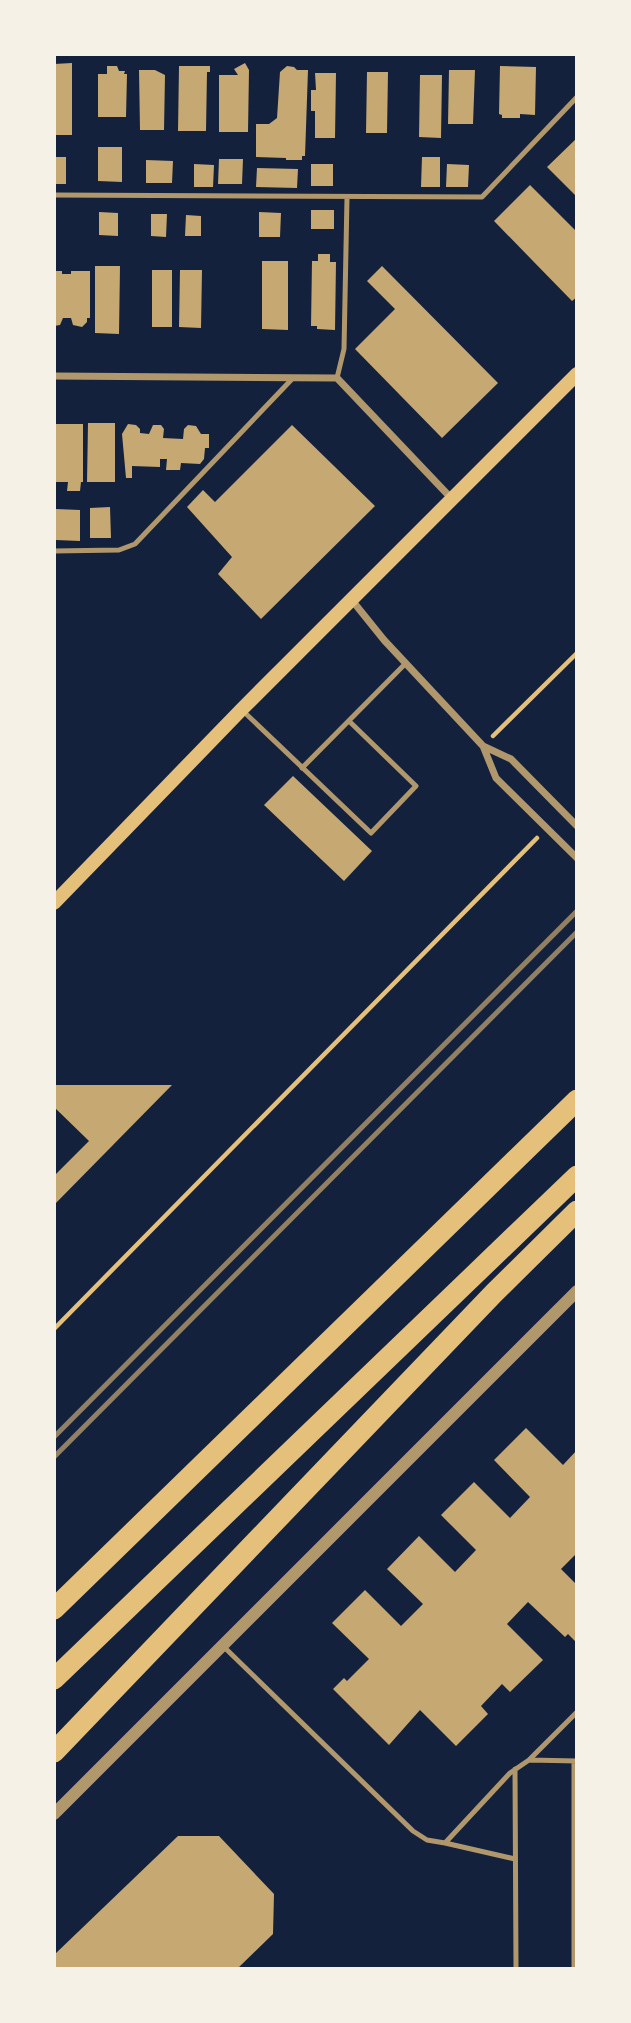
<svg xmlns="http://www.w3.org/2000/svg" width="631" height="2023" viewBox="0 0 631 2023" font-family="'Source Serif 4',serif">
	<rect width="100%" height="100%" fill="#14213d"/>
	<path fill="#c6a872" d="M72 63V135H54V64Z
		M245 63 249 70 248 132H219V75H238L234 69Z
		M107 66H117L119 71H125L124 74H127L126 117H98V74H107Z
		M179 66H210V72H207L206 131H178Z
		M287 66 294 67 297 70H308L305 156H302V160H286V158L256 157V124H269L277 118 280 72Z
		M500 66 536 67 535 115 520 114V118H502V115L499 114Z
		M139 70H155L165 75 164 130H140Z
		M449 70H475L473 124H448Z
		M367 72H388L387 133H366Z
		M315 73H336L335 138H315V111H311V90H316Z
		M420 75H442L441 138 419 137Z
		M577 138V197L547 167Z
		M98 147H122V182L98 181Z
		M54 157H66V184H54Z
		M422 157H440V187H421Z
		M219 159H243L242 184H218Z
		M146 160 173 161 172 183H146Z
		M194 164 214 165 213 187H194Z
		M311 164H333V186H311Z
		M447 164 469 165 468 187H446Z
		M257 168 298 169 297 188 256 187Z
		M530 185 577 232V297L572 301 494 221Z
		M311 210H334V229H311Z
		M99 212 118 213V236L99 235Z
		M259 212 281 213 280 237H259Z
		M151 214H167L166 237 151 236Z
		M186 215 201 216V236H185Z
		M318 254H330V262H336L335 330 317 329V326H311L312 261H318Z
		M262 261H288V330L262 329Z
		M95 266H120L119 334 95 333Z
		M382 266 498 383 442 438 355 349 395 309 367 281Z
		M152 270H172V327H152Z
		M180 270H202L201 328 179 327Z
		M54 271H62V274H71V271H90V318H87V322L82 327 73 325 71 318H63L60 325 54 326Z
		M88 423H115V482H87Z
		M55 424H83V482H81L80 491H67L68 482H55Z
		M128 424 136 425 140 429V433L149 434 153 425H161L164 429 163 438 183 439 184 429 188 425 196 426 201 434H209V448H205L204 459 200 464 181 463 180 470H166L167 459H160V467L132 466V478H126L122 434Z
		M292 425 375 506 261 619 218 574 232 557 187 507 203 490 215 502Z
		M110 507 111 538H90V508Z
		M56 509 80 510V541L56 540Z
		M293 776 372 851 344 881 264 805Z
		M54 1085H172L54 1205V1176L89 1141 54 1107Z
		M526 1428 563 1465 577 1450V1553L561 1569 577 1585V1643L568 1634 565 1637 528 1602 507 1624 543 1660 510 1692 502 1684 481 1706 488 1714 456 1746 420 1710 389 1745 333 1689 344 1678 347 1681 369 1659 332 1623 365 1590 401 1626 423 1604 387 1569 419 1536 455 1572 476 1550 441 1515 474 1482 510 1518 530 1497 494 1460Z
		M178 1836H219L274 1894 273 1934 237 1969H54V1955Z"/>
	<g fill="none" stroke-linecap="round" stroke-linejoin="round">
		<path stroke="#e5c07b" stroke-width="4.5" d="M493 736 577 653
			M54 1329 537 838"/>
		<path stroke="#b1986c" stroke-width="5" d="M54 195 482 197 577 97
			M337 378 344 349 347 198
			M54 551 119 550 135 544 293 378
			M242 710 371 833 416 786 349 721
			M302 768 406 663
			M223 1646 413 1831 427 1840 445 1843 510 1773 529 1760 577 1761
			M529 1760 577 1712
			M515 1769 516 1969
			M445 1843 515 1859
			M574 1969V1761"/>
		<path stroke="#b1986c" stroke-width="7" d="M54 376 337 378 452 499
			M351 599 384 640 483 746
			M577 826 511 759 483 746 496 778 577 858"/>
		<path stroke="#b1986c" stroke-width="12" d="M54 1814 577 1291"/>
		<path stroke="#e5c07b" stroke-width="14" d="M54 903 241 710 577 374"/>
		<path stroke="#e5c07b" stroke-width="21" d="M54 1609 577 1100
			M54 1679 577 1176
			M54 1752 494 1293 577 1211"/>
		<path stroke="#918062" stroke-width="5" d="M54 1437 577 911
			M54 1457 577 932"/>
	</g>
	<rect width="631" height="2023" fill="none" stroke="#f6f1e7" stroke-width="112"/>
</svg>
